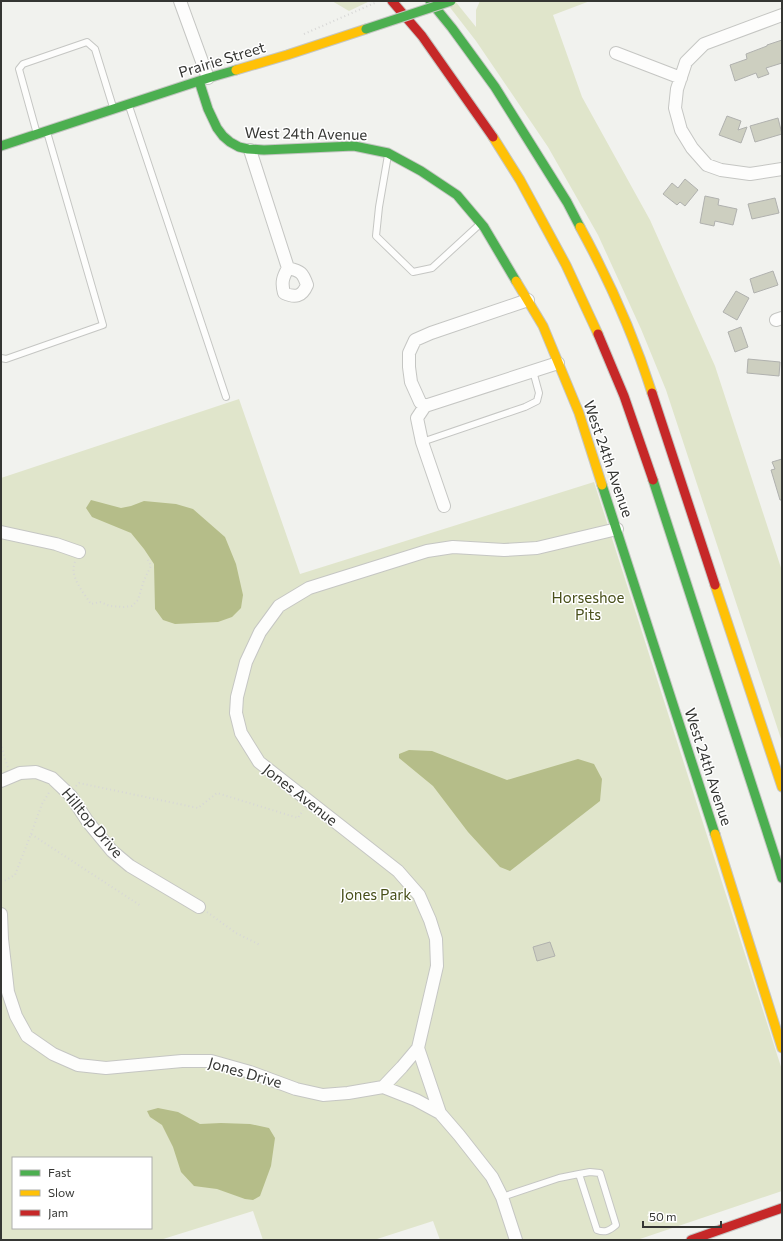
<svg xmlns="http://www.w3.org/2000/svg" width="783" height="1241" viewBox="0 0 783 1241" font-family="Commissioner,sans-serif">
	<rect width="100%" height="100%" fill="#f1f2ee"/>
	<path fill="#e0e5cb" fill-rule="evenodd" d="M332 1H370L349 11Z
		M445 1H455L476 27V10L480 1H590L553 15 582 97 650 220 715 366 782 571V742L666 390 641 329 598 235 548 147 476 41Z
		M239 399 300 574 594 482 782 1070V1191L637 1240H440L433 1221 374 1240H263L253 1211 160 1240H1V478ZM13 1158H151V1228H13Z"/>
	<path fill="#b5bd89" d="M91 500 121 508 131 506 144 501 176 504 193 509 225 537 236 564 243 595 241 608 232 617 218 622 175 624 163 620 155 609 154 564 144 549 131 533 92 517 86 508Z
		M409 750 432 751 507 780 578 759 594 764 602 779 600 801 510 871 500 867 468 832 433 786 399 758V754Z
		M158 1108 178 1112 200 1124 221 1123 250 1124 269 1128 275 1138 271 1166 260 1196 253 1200 245 1199 217 1189 194 1186 181 1172 173 1147 162 1125 150 1117 147 1111Z"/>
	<path fill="#cdcfc0" stroke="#b0b1ae" d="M782 40V63L766 68 769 74 758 78 756 73 735 81 730 65 747 59 746 54 767 46V45Z
		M727 116 741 121 738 130 747 127 741 143 719 135Z
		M778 118 782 134 755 142 750 126Z
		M685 179 698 190 685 206 680 202 677 205 663 194 672 183 678 188Z
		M705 196 719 199 718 205 737 209 733 225 715 221 714 226 700 223Z
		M775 198 779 213 752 219 748 204Z
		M773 271 778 285 754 293 750 279Z
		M736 291 749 298 737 320 723 312Z
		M741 327 748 347 735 352 728 332Z
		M748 359 780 362 779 376 747 373Z
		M782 459V500H780L771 470 775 469 772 462Z
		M550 942 555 956 537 961 533 947Z"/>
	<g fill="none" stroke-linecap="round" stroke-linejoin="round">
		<g stroke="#c5c6c3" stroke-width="8">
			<path id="lane" d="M129 106 226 397
				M37 134 19 69 23 64 87 42 95 49 113 107
				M388 155 379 207 376 236 413 272 432 268 480 224
				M1 358 6 359 103 325 47 132
				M422 442 525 407 537 401 539 393 533 371
				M502 1197 559 1178 579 1174 597 1230C605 1233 609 1231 616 1225L600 1173 590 1172 579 1174"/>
		</g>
		<g stroke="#c5c6c3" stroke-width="14">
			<path id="street" d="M180 1 208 78
				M782 15 704 44 686 62 677 89 675 108 681 130 692 148 707 165 721 170 750 174 782 169
				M616 53 681 78
				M250 150 288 268
				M288 268C301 271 303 273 307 285 302 297 295 298 284 293 281 282 283 277 288 268Z
				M776 320 782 318
				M425 406 420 402 411 382 409 367V353L415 340 431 333 528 300
				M444 506 422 442 417 418 425 406 558 363
				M1 532 56 544 79 552
				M1 781 20 773 36 772 52 778 71 796 88 822 112 851 130 866 199 907
				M1 914 2 939 8 992 16 1016 27 1036 53 1054 78 1065 106 1068 182 1061H211L250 1072 296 1089 323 1095 348 1093 383 1087 416 1100 440 1113 459 1135 492 1177 502 1197 516 1240
				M383 1087 402 1067 418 1048
				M440 1113 418 1048 437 966 436 939 430 920 419 895 398 871 259 762 241 733 236 713 237 697 246 662 260 632 279 606 309 588 427 551 453 547 504 550 537 548 617 529"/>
		</g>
		<g stroke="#c5c6c3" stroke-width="11">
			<path id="fast" d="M430 1 452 28 495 87 567 202 580 227
				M199 81 208 109 217 128 223 136 230 142 239 147 248 149 264 150 354 146 388 153 421 171 457 195 484 227 516 281
				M1 146 208 78 236 70
				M653 480 782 878
				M602 485 715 834"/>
		</g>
		<g stroke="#c5c6c3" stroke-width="11">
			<path id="slow" d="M236 70 287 55 366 29
				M493 137 520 180 566 265 598 334
				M580 227C609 280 634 336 652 393
				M516 281 543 326 579 413 602 485
				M715 585 782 787
				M715 834 782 1048"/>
		</g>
		<g stroke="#c5c6c3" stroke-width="11">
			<path id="jam" d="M392 1 422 36 493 137
				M598 334 624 396 653 480
				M652 393 715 585
				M691 1240 782 1208"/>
		</g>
		<path stroke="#d7d7d6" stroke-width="2" stroke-dasharray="1 3" stroke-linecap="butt" d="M304 34 377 2
			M75 562C69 576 83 592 91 604L100 602 110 606 124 607 132 606 138 600 144 580 151 566 147 558
			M1 743 5 759 8 768
			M76 786 79 783 198 808 217 793 298 818 303 810
			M31 834 42 804 50 791
			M1 881H4L15 875 31 834 141 906
			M207 912 236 933 260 945"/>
		<use href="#lane" stroke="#fdfdfc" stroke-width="6"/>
		<use href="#street" stroke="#fdfdfc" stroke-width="12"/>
		<use href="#fast" stroke="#4caf50" stroke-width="9"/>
		<use href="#slow" stroke="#ffc107" stroke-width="9"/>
		<use href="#jam" stroke="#c62828" stroke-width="9"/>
		<g stroke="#c5c6c3" stroke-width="11" stroke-linecap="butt">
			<path id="fast-bridge" d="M366 29 451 1"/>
		</g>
		<use href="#fast-bridge" stroke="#4caf50" stroke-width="9"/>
	</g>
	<g text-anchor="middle" stroke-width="3" stroke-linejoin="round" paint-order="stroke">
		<g font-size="15" fill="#353633" stroke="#fff">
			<text transform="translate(222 60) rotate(-17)" y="5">Prairie Street</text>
			<text transform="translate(306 134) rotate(1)" y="5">West 24th Avenue</text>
			<text transform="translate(608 459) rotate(71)" y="5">West 24th Avenue</text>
			<text transform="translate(708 767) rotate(72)" y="5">West 24th Avenue</text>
			<text transform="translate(300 795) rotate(38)" y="5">Jones Avenue</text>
			<text transform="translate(92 823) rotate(50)" y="5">Hilltop Drive</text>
			<text transform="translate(245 1073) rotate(16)" y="5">Jones Drive</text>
		</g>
		<g font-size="15" fill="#484f19" stroke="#fff">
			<text x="588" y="603">Horseshoe<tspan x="588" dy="17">Pits</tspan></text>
			<text x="376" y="900">Jones Park</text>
		</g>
	</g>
	<rect width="783" height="1241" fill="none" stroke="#353633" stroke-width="4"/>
	<rect x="12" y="1157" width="140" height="72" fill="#ffffff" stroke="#aeafad"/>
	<rect x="20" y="1170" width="20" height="6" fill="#4caf50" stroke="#aeafad"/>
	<text x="48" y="1177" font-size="12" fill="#353633">Fast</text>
	<rect x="20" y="1190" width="20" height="6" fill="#ffc107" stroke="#aeafad"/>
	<text x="48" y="1197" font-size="12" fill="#353633">Slow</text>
	<rect x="20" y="1210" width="20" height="6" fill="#c62828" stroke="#aeafad"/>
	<text x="48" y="1217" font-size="12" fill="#353633">Jam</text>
	<path d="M643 1221v6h78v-6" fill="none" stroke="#353633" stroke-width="2"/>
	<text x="649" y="1221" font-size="12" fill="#353633" stroke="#ffffff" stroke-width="3" paint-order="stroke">50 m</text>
</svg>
